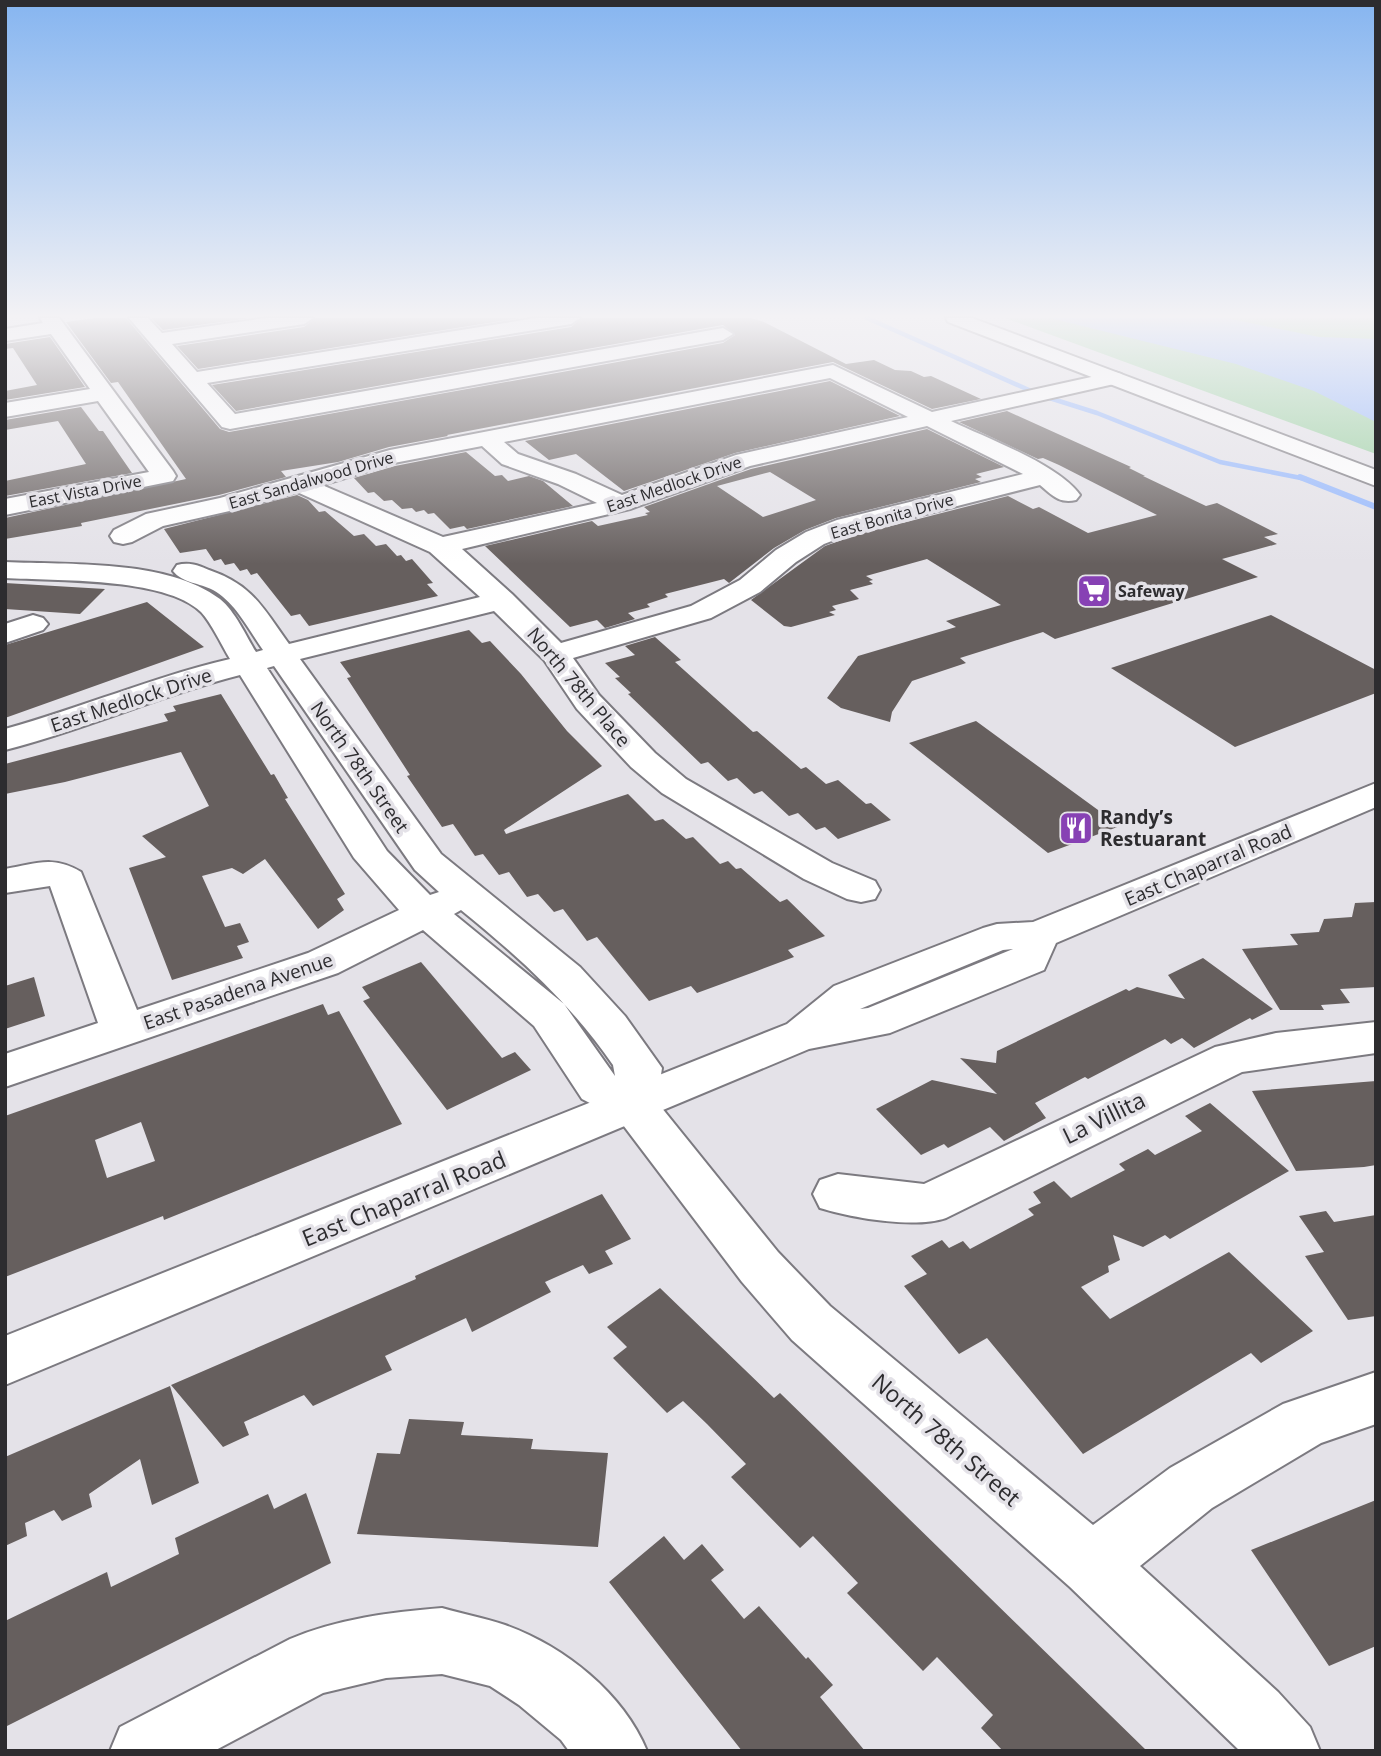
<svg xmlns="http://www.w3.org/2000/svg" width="1381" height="1756" viewBox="0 0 1381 1756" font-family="'Open Sans',sans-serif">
	<rect width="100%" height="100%" fill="#e4e2e8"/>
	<path fill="#97cf9e" d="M1005 318H1376V454Z"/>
	<path fill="#93b6fd" d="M1050 318H1226L1319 337 1376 339V422L1314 391 1236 364Z"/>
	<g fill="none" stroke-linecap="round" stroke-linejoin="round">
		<path stroke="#93b6fd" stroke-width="4.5" d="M867 318 1040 395 1097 413 1220 462 1306 479"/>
		<path stroke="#93b6fd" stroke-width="6" d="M1300 477 1376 507"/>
	</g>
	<path fill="#665f5e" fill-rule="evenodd" d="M96 318H126L220 429 229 432 723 343 735 335 723 325 236 411 212 385 571 327 582 318H751L764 322 846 364 874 360 895 370 911 371 924 377 931 376 981 399 932 409 833 362 447 435 448 436 389 447 338 462 281 471 286 477 219 495 81 523 82 526 5 539V518L186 479 118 382 111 383 66 322Z
		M151 318H250L163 330Z
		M315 318H520L198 369 177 346 304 327Z
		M50 337 85 387 5 400V391L37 385 13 348 5 349V344Z
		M830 381 900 416 735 453 624 491 576 454 549 460 525 441Z
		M81 407 99 431H103L132 473 5 496V481L86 464 58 421 5 430V420Z
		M1007 411 1131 467 1129 468 1145 476H1143L1206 506 1217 503 1278 534 1264 537 1277 544 1222 559 1258 577 1055 639 1043 632 960 658 966 663 912 681 892 712 890 722 841 708 827 698 858 656 956 627 946 621 1001 605 927 559 866 576 873 580 869 581 873 584 850 590 859 599 832 606 836 610 829 612 835 615 791 627 784 626 751 600 825 546 856 535 1008 496 1033 509 1039 507 1088 533 1157 515 1059 465 1043 458 1038 459 959 422Z
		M927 429 1004 467 976 474 982 477 975 479 981 482 836 518 805 530 774 548 729 583 724 579 665 594 668 597 647 604 650 607 628 613 635 619 605 628 597 620 570 627 485 546 592 521 598 526 648 515 645 513 650 512 644 507 751 469ZM770 472 816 500 763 517 717 486Z
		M466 452 495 476 502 475 508 481 529 476 543 481 573 506 467 529 464 526 450 529 434 513 428 514 424 510 416 512 412 508 402 509 392 500 384 501 374 492 368 493 354 478 395 466Z
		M297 495 308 500 319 512 325 511 354 536 364 534 376 546 386 544 397 556 401 555 406 561 412 559 433 583 427 584 438 596 309 626 300 614 291 616 257 573 251 575 247 569 240 571 234 563 225 565 221 559 214 561 206 549 180 553 164 529Z
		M5 583 105 589 80 614 5 609Z
		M147 602 204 647 5 718V645Z
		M1271 615 1376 670V693L1235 747 1111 668Z
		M469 630 482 643 490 641 521 674 567 731 602 766 504 830 506 834 628 794 655 821 663 819 686 839 693 837 720 864 728 861 736 869 741 868 780 902 787 899 825 936 788 950 794 957 757 971 697 993 691 986 649 1001 597 937 587 941 563 909 554 912 538 894 527 897 509 872 499 875 483 854 475 856 453 824 442 827 407 776 410 775 347 678 351 677 340 662Z
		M655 637 681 660 675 662 753 732 757 731 801 769 806 767 826 784 838 780 866 804 871 803 891 820 838 839 825 827 816 830 798 813 789 816 762 791 754 794 737 778 728 781 708 762 701 764 628 694 631 693 615 678 620 677 605 663 635 655 625 646Z
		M221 694 271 775 274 774 288 798 285 799 345 894 337 899 344 910 318 929 265 859 243 874 232 868 202 876 225 927 240 923 249 942 237 946 243 958 172 980 129 868 166 857 142 836 209 806 181 752 65 782 5 794V764L168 721 164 714 176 711 173 706Z
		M976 721 1120 826 1048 853 909 743Z
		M1376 902V987L1340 989 1350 1003 1321 1005 1324 1010H1280L1242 949 1298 945 1290 934 1319 932 1324 919 1352 917 1355 903Z
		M1203 958 1273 1009 1252 1020 1250 1018 1194 1048 1182 1038 1171 1044 1165 1039 1088 1079 1085 1077 1035 1103 1046 1118 1004 1141 990 1127 948 1148 944 1144 921 1155 876 1109 932 1080 997 1094 960 1058 996 1063 997 1051 1126 989 1129 991 1137 987 1185 999 1168 975Z
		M421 962 502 1058 515 1052 531 1070 447 1110 363 1001 370 998 362 987Z
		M34 977 45 1016 5 1029V986Z
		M323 1004 328 1015 339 1011 402 1124 164 1220 163 1216 5 1277V1116ZM141 1122 155 1161 107 1178 95 1140Z
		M1376 1081V1165L1364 1167 1296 1171 1252 1091Z
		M1210 1103 1289 1171 1170 1239 1165 1235 1143 1247 1113 1235 1120 1260 1108 1266 1109 1272 1081 1287 1110 1319 1229 1252 1313 1331 1261 1363 1251 1353 1083 1454 987 1338 959 1354 904 1286 927 1274 911 1256 942 1240 949 1248 963 1241 970 1249 1034 1215 1028 1209 1041 1203 1033 1192 1054 1181 1071 1198 1125 1170 1119 1164 1148 1149 1155 1155 1202 1131 1185 1116Z
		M602 1194 631 1239 605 1251 613 1264 589 1274 583 1265 545 1282 551 1292 472 1332 466 1318 385 1356 392 1370 313 1406 304 1395 244 1422 249 1435 223 1447 171 1385 416 1279 415 1276Z
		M1326 1211 1334 1222 1376 1215V1316L1348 1320 1305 1256 1324 1252 1299 1216Z
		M660 1288 774 1398 780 1393 1147 1751H1003L981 1728 993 1715 937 1657 923 1671 847 1593 858 1583 813 1536 800 1548 731 1477 746 1464 707 1424 683 1401 667 1413 613 1358 627 1347 607 1327Z
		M170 1386 199 1483 152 1505 140 1459 89 1494 92 1507 62 1521 54 1510 25 1523 27 1536 5 1546V1457Z
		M409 1419 464 1422 461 1435 533 1439 531 1449 608 1453 598 1547 357 1534 377 1453 400 1454Z
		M306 1493 331 1563 5 1727V1621L107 1572 111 1587 179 1554 175 1538 268 1494 274 1509Z
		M1376 1500V1646L1329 1666 1251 1550Z
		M664 1536 684 1560 702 1544 724 1570 711 1580 744 1619 759 1606 806 1659 808 1657 833 1685 820 1697 865 1751H742L609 1582Z"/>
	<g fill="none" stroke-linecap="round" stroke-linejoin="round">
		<g stroke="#7c7a80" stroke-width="4">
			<path id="minor" d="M40 318H59L63 323 173 471 176 476 173 481 5 515V499L149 472 98 401 5 417V403L90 389 51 334 5 341V329L43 323Z
				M129 318H148L162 333 267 318H313L304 324 172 344 197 372 536 318H580L571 324 207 383 235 414 723 328 733 334 723 340 230 429 222 427Z
				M833 365 932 412 1114 372 1121 374 1125 378 1121 382 1114 384 951 421C986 438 1058 464 1080 495L1076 500C1059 504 1052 495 1040 485L855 532 824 544 796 562 760 592 711 618 573 658 599 695 655 753 686 779 832 863 875 881 880 890 875 899 861 902 847 899 804 879 662 793 631 767 577 709 544 660 494 611 300 659 441 854 580 967 625 1016 662 1068 657 1102 778 1252 830 1306 1093 1525 1170 1468 1283 1404 1376 1372V1424L1321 1443 1212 1508 1140 1566 1278 1692 1310 1727 1320 1751H1240L1070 1587 792 1340 742 1282 617 1117 582 1099 534 1026 423 930 338 973 5 1087V1054L98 1023 50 886 5 893V869C35 864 53 855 81 872L137 1010 308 953 399 910 354 858 240 675C160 695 85 730 5 750V729C81 708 153 677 230 659 221 644 212 624 201 612 165 577 55 581 5 578V562C69 565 167 559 220 599 235 611 246 636 256 652L263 650C249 630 235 602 213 590 200 583 182 583 173 571L177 565C189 562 198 565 209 570 253 585 263 608 289 644L480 597 430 552 297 492 234 510 163 526 132 542 123 544 114 542 110 536 114 530 146 514 220 498 390 450ZM830 378 908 417 736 455 622 495 576 474 518 454 504 442ZM927 426 1023 474 837 520 806 532 776 550 740 580 691 606 561 643 512 594 462 549 630 509 750 466ZM482 446 502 464 558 484 597 503 443 537 322 485 394 463ZM274 666 415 870 439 892 430 895 387 851 267 668ZM461 910C519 957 571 1004 613 1065L615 1076 564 1004 454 914Z
				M33 615 43 618 48 624 43 630 5 643V624Z
				M1376 1022V1053L1242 1072 946 1218C914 1229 853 1218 820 1208L813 1194 820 1180 838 1174 924 1184 1215 1047 1276 1033Z
				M442 1608C463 1614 485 1618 505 1625 564 1646 623 1693 647 1751H569L561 1740 519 1705 490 1686 442 1674 386 1678 323 1693 214 1751H110L120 1727 290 1639C338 1619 390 1612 442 1608Z"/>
		</g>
		<g stroke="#7c7a80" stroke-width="4">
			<path id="major" d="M946 318H972L1376 470V486L948 322Z
				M1376 783V807L1056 943 1044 970 890 1033 809 1049 5 1385V1336L787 1024 834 986 983 928 997 924 1033 922ZM1013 949 868 1008 860 1009 1003 950Z"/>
		</g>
		<use href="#minor" fill="#fff" fill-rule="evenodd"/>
		<use href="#major" fill="#fff" fill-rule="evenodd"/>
	</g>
	<linearGradient id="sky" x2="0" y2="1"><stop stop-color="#86b5f0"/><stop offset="0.56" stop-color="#f3f2f5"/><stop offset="1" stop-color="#f3f2f5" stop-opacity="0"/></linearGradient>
	<rect width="1381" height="564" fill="url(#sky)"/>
	<defs>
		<g id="supermarket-square" transform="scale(1.75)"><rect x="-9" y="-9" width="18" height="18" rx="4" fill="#8741b4" stroke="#e4e2e8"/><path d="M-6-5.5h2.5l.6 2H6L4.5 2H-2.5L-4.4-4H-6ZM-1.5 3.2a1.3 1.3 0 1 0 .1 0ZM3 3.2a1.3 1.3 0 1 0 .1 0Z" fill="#fff"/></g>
		<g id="restaurant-square" transform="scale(1.75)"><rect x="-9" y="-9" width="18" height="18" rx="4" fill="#8741b4" stroke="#e4e2e8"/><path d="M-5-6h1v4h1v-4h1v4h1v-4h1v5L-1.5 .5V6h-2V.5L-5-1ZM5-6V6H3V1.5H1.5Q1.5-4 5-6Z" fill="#fff"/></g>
	</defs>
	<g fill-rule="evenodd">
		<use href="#supermarket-square" x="1094" y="591"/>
		<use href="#restaurant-square" x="1076" y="828"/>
	</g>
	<g text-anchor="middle" stroke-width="7" stroke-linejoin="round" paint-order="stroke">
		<g font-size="16" fill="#2d2c2f" stroke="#e4e2e8">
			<text transform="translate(311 480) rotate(-16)" y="6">East Sandalwood Drive</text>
			<text transform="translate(674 484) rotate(-19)" y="6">East Medlock Drive</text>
			<text transform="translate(85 491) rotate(-11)" y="6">East Vista Drive</text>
			<text transform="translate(892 516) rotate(-16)" y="6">East Bonita Drive</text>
		</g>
		<g font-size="16" font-weight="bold" fill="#2d2c2f" stroke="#e4e2e8" text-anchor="start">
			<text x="1118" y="597">Safeway</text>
		</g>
		<g font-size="19" fill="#2d2c2f" stroke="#e4e2e8">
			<text transform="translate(579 687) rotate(50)" y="7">North 78th Place</text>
			<text transform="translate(131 700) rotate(-18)" y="7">East Medlock Drive</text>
			<text transform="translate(360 767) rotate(55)" y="7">North 78th Street</text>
			<text transform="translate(1208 865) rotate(-23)" y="7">East Chaparral Road</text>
			<text transform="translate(238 991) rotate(-19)" y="7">East Pasadena Avenue</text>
		</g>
		<g font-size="19" font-weight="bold" fill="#2d2c2f" stroke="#e4e2e8" text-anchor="start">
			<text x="1100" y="824">Randy’s<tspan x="1100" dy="22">Restuarant</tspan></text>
		</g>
		<g font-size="23" fill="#2d2c2f" stroke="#e4e2e8">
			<text transform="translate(1104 1118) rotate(-26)" y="8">La Villita</text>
			<text transform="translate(404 1199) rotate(-22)" y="8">East Chaparral Road</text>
			<text transform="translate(946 1440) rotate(41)" y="8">North 78th Street</text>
		</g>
	</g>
	<rect width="1381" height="1756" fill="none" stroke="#2d2c2f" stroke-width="14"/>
</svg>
